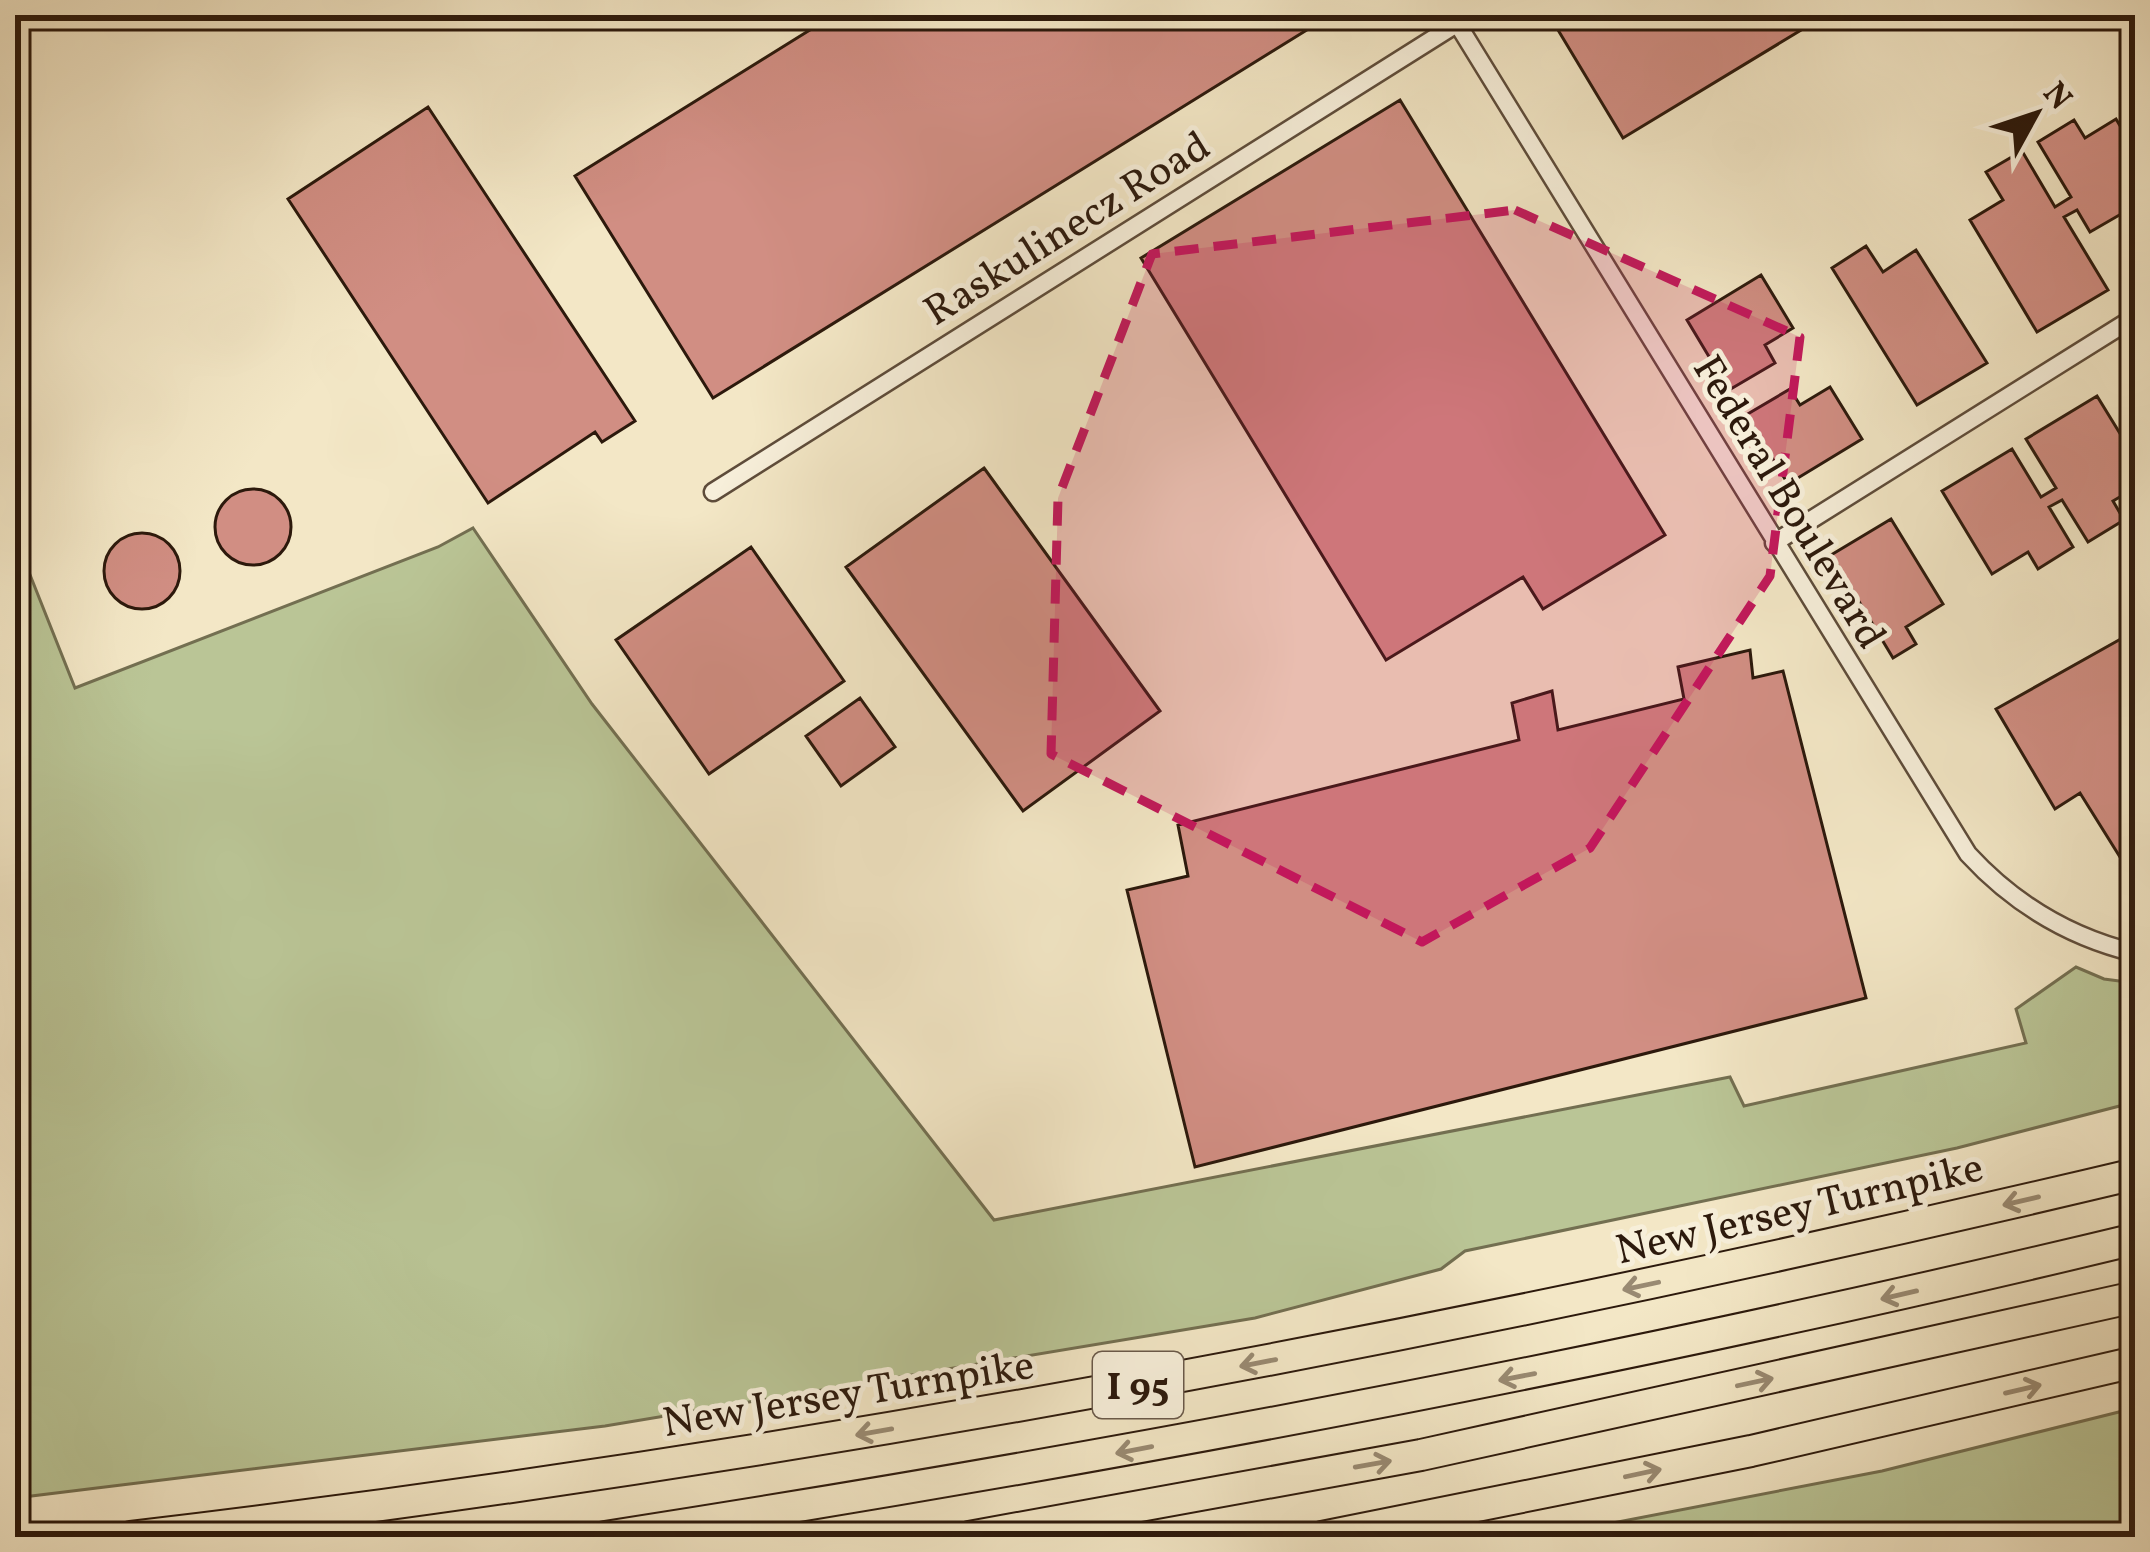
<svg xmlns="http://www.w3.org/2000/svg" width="2150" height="1552" viewBox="0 0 2150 1552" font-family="Vollkorn,serif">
	<rect width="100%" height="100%" fill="#f3e7c6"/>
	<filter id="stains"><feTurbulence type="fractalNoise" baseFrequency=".00167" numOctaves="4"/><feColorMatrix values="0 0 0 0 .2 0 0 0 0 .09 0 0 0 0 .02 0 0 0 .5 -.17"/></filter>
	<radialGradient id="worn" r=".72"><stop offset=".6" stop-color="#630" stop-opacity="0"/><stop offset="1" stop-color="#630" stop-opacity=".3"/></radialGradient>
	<path fill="#bac596" stroke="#736f51" stroke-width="3" d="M473 528 592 704 994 1220 1730 1077 1744 1106 2026 1043 2016 1009 2076 967 2104 979 2135 983V1102L1957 1148 1465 1251 1441 1269 1255 1318 605 1426 15 1498V537L75 688 438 547Z
		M2135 1408V1537H1540L1882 1471Z"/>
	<path fill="#d18e83" stroke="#2c190c" stroke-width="3" d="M834 15H1331L713 398 575 176Z
		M1549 15H1826L1623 138Z
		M1400 100 1665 535 1543 609 1523 577 1386 660 1141 258Z
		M428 107 635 421 602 442 595 432 488 503 288 199Z
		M2116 119 2135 151V206L2090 232 2077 210 2064 217 2108 290 2037 332 1970 220 2003 200 1986 172 2022 151 2055 207 2071 197 2038 142 2074 120 2085 138Z
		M1866 246 1883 272 1916 250 1987 363 1917 405 1832 268Z
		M1761 275 1793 328 1765 345 1775 363 1729 390 1687 320Z
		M1830 387 1862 439 1788 484 1746 415 1790 389 1800 405Z
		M2097 396 2135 458V488L2113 501 2124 520 2088 542 2062 500 2049 507 2073 547 2038 569 2028 552 1992 574 1942 491 2012 449 2041 497 2056 488 2026 439Z
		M984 468 1160 711 1023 811 846 567Z
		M215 527a38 38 0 1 1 76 0a38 38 0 1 1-76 0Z
		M1891 519 1943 604 1906 627 1916 644 1893 658 1831 555Z
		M104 571a38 38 0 1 1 76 0a38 38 0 1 1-76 0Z
		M751 547 844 681 709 774 616 640Z
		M2135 631V849L2120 857 2080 793 2055 809 1996 709Z
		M1750 650 1753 678 1783 671 1866 998 1195 1167 1127 890 1188 876 1178 825 1519 740 1512 703 1552 691 1558 730 1684 699 1678 667Z
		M860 698 895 747 841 786 806 736Z"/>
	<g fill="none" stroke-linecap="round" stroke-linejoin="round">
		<g stroke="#5e4c3a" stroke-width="21">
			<path id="minor" d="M1452 15 1968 854C2014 904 2068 937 2135 953
				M713 492 1458 23
				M1774 543 2135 317"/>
		</g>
		<g stroke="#2c190c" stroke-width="34">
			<path id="motorway" d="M131 1537C806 1457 1474 1331 2135 1174
				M605 1537C1119 1457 1629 1361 2135 1239
				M969 1537 1421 1455 2135 1297
				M1322 1537 1751 1451 2135 1362"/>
		</g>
		<use href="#minor" stroke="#f7efda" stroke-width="16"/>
		<use href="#motorway" stroke="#f3e7c6" stroke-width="30"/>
	</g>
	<defs><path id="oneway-shaft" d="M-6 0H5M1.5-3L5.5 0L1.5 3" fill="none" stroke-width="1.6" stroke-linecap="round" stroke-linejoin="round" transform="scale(3)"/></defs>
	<g stroke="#998a72">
		<use href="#oneway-shaft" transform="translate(2021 1201) rotate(167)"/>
		<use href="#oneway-shaft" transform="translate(1641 1286) rotate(168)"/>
		<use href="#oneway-shaft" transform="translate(1899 1295) rotate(167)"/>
		<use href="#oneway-shaft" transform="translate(1258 1363) rotate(169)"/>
		<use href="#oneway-shaft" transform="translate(1517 1377) rotate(169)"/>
		<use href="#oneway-shaft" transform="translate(1755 1382) rotate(-12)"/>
		<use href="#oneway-shaft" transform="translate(2023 1389) rotate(-13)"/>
		<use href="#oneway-shaft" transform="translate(874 1432) rotate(170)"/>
		<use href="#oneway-shaft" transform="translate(1134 1450) rotate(169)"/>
		<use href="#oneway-shaft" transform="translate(1373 1464) rotate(-10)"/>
		<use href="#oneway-shaft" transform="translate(1643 1473) rotate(-12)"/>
	</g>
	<path fill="#c2185b" fill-opacity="0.2" stroke="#c2185b" stroke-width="9" stroke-dasharray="24 15" stroke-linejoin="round" d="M1515 210 1800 337 1770 576 1590 848 1422 942 1051 754 1058 498 1152 254Z"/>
	<g text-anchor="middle" stroke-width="10" stroke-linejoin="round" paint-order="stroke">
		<rect fill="#f7efda" stroke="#69594a" stroke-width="3" x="1093" y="1352" width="90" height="66" rx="9"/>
		<g font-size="39" font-weight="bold" fill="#2c190c">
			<text x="1138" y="1399">I 95</text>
		</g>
		<g font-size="42" fill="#2c190c" stroke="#f7efda">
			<text transform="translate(1066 227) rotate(-32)" y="15">Raskulinecz Road</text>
			<text transform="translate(1791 501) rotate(59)" y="15">Federal Boulevard</text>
			<text transform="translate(1799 1207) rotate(-13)" y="15">New Jersey Turnpike</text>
			<text transform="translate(848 1392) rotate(-9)" y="15">New Jersey Turnpike</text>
		</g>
	</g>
	<rect width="2150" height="1552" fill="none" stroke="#f3e7c6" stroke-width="60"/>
	<rect x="18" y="18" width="2114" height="1516" fill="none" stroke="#2c190c" stroke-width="6"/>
	<rect x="30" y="30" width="2090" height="1492" fill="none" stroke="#2c190c" stroke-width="3"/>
	<g transform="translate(2036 114) rotate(50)" stroke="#f7efda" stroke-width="9" paint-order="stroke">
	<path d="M0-9L21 45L0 30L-21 45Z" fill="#2c190c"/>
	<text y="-18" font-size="33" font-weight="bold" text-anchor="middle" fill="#2c190c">N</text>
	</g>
	<rect width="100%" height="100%" filter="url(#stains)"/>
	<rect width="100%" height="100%" fill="url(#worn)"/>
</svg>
